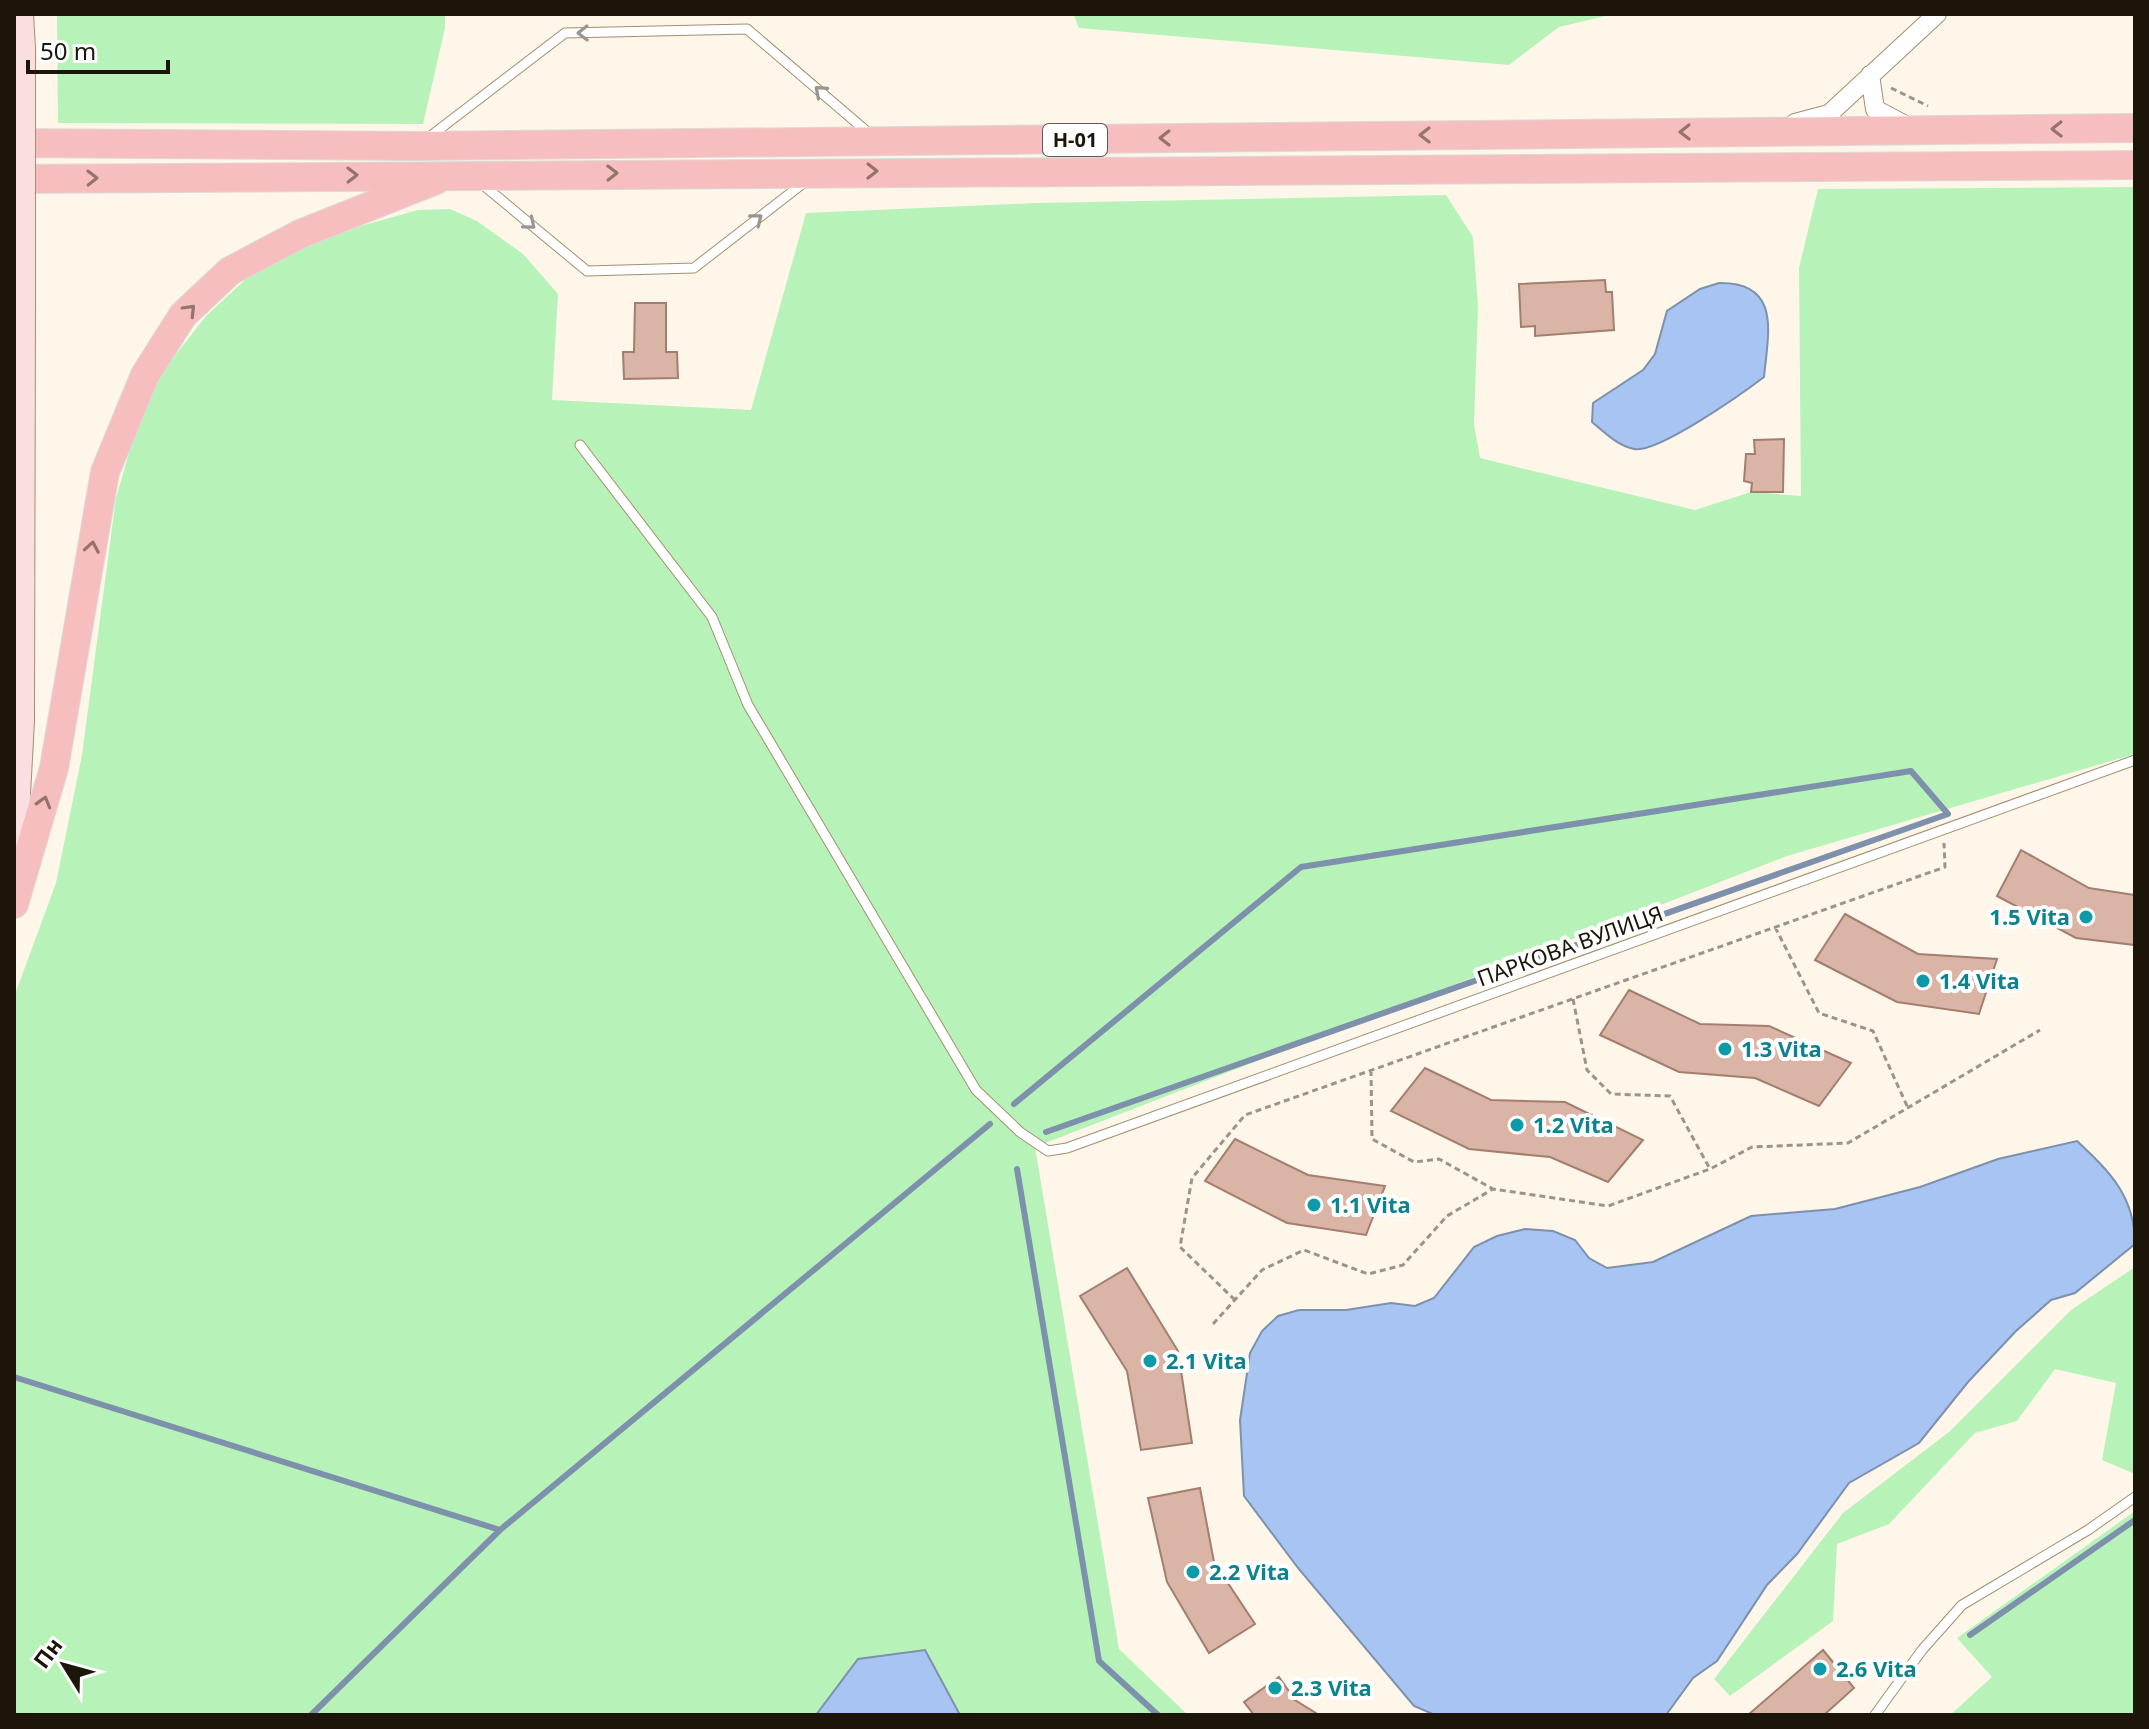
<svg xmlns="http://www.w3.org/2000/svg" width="2149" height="1729" viewBox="0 0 2149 1729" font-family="'Noto Sans',sans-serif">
	<rect width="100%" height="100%" fill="#fef6e8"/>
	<path fill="#b7f3b8" d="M57 14H445V28L423 124 58 123Z
		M1073 14H1614L1559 27 1509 65 1079 28Z
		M2135 187V754L1787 856 1035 1147 1119 1649 1188 1715H14V997L56 883 82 755 116 498 139 418 166 367 206 316 247 278 304 246 364 225 418 210 450 209 477 221 523 254 558 294 552 400 751 410 806 213 1037 203 1446 195 1473 237 1478 307 1474 424 1480 458 1695 510 1751 492 1801 496 1799 268 1818 189Z
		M2135 1267V1474L2102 1460 2116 1383 2055 1369 2017 1421 1975 1433 1889 1524 1837 1544 1833 1621 1730 1696 1714 1679 1843 1513 1949 1432 2071 1310Z
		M2135 1511V1715H1950L1992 1677 1957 1638Z"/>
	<path fill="#a7c4f2" stroke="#7d90ac" stroke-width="2" d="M1719 283C1782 282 1768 334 1764 377 1743 393 1657 454 1634 449 1618 446 1604 432 1592 422L1593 403 1643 370 1655 354 1667 311 1700 289Z
		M2077 1141C2109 1171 2135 1196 2135 1244L2075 1293 2051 1300 2016 1331 1968 1382 1919 1443 1849 1483 1797 1554 1767 1585 1717 1661 1693 1678 1666 1715H1435L1414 1706 1298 1568 1244 1496 1240 1420 1250 1353 1262 1331 1278 1316 1299 1310H1346L1391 1303 1415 1306 1434 1298 1474 1247 1497 1236 1525 1229 1553 1231 1575 1240 1589 1258 1607 1268 1653 1262 1751 1216 1835 1209 1920 1187 1998 1159Z
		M925 1650 960 1715H816L858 1659Z"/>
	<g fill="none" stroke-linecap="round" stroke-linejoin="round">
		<path stroke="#7d90ac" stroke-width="6" d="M1014 1104 1301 867 1911 771 1948 814 1046 1132
			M1017 1169 1099 1661 1158 1715
			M14 1377 500 1530
			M1970 1635 2135 1520
			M311 1715 500 1530 990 1124"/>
	</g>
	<path fill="#dab4a5" stroke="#a27e70" stroke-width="2" d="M1605 280 1606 292H1612L1614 330 1535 336V326L1521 327 1519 284Z
		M635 303H666V352H677L678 378 624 379 623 352H634Z
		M1784 439 1783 492H1751L1752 483 1744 481 1746 454H1755L1754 440Z
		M2021 850 2089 888 2135 895V945L2076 938 1997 896Z
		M1845 914 1918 954 1997 959 1979 1014 1897 1002 1815 960Z
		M1629 990 1700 1024 1769 1026 1851 1063 1819 1106 1755 1078 1679 1072 1600 1035Z
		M1425 1068 1491 1100 1565 1102 1643 1140 1608 1182 1550 1157 1469 1149 1391 1111Z
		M1235 1139 1308 1175 1385 1186 1366 1235 1287 1223 1205 1181Z
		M1127 1268 1178 1351 1192 1443 1141 1450 1127 1371 1080 1296Z
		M1200 1488 1214 1562 1255 1624 1209 1653 1167 1582 1148 1498Z
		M1823 1650 1854 1688 1824 1715H1748Z
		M1279 1677 1295 1700 1319 1715H1254L1244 1702Z"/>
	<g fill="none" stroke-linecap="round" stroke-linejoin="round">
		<g stroke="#a28f70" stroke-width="11">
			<path id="service" d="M428 138 565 33 747 29 871 135
				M482 184 587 271 694 268 806 181
				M580 445 712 617 748 705 976 1090 1020 1132 1048 1151 1067 1148 2135 760
				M1875 1715 1922 1650 1962 1605 2088 1530 2135 1497"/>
		</g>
		<g stroke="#a28f70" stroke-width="20">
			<path id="minor" d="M1870 75 1875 109 1909 127
				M1795 123 1829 114 1937 14"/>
		</g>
		<g stroke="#a28f70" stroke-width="26">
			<path id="secondary" d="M21 14 23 49
				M14 868 22 721 23 298"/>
		</g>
		<g stroke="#dbdad8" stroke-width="30">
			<path id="primary" d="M14 143 418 146 2135 128
				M14 179 2135 165
				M14 904 54 768 105 472 145 375 183 315 230 271 300 234 436 180"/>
		</g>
		<path stroke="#9b9487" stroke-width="3" stroke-dasharray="6 4" stroke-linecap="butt" d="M1891 88 1928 106
			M1775 927 1819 1013 1873 1031 1908 1108
			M1573 999 1587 1070 1611 1094 1670 1096 1710 1169
			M1371 1070 1372 1139 1414 1162 1439 1159 1493 1189
			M1235 1300 1180 1247 1192 1178 1245 1115 1945 867 1944 843
			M1213 1324 1262 1270 1304 1250 1368 1274 1403 1265 1447 1216 1493 1189 1608 1206 1710 1169 1752 1147 1848 1143 2040 1030"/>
		<use href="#service" stroke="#fff" stroke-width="9"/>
		<use href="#minor" stroke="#fff" stroke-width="18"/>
		<use href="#secondary" stroke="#fbdedf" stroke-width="24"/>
		<use href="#primary" stroke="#f7bebf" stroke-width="28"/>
		<g stroke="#a28f70" stroke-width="26" stroke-linecap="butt">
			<path id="secondary-bridge" d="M23 298V49"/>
		</g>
		<use href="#secondary-bridge" stroke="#fbdedf" stroke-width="24"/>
	</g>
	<defs><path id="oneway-chevron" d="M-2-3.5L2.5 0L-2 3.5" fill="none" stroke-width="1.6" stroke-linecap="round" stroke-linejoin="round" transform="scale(2)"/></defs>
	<g stroke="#999690">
		<use href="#oneway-chevron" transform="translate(583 33) rotate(179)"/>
		<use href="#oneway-chevron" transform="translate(820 91) rotate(-139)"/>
		<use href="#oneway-chevron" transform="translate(757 219) rotate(-38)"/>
		<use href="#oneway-chevron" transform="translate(530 224) rotate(40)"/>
	</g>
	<g stroke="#94726d">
		<use href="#oneway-chevron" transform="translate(2057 129) rotate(179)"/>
		<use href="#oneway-chevron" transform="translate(1685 132) rotate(179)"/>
		<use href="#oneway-chevron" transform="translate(1425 135) rotate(179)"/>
		<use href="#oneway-chevron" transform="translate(1165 138) rotate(179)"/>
		<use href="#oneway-chevron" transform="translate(872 171)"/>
		<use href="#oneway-chevron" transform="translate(612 173) rotate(-1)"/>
		<use href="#oneway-chevron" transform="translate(352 175) rotate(-1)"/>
		<use href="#oneway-chevron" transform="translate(92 178) rotate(-1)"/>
		<use href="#oneway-chevron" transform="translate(190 310) rotate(-46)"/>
		<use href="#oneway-chevron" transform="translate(92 547) rotate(-80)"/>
		<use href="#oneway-chevron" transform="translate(44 802) rotate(-74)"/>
	</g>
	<g fill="#0f9aa8" stroke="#fff" stroke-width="3">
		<circle cx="2086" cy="917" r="8"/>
		<circle cx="1923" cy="981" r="8"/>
		<circle cx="1725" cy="1049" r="8"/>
		<circle cx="1517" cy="1125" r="8"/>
		<circle cx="1314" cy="1205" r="8"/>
		<circle cx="1150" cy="1361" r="8"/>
		<circle cx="1193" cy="1572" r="8"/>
		<circle cx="1820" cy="1669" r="8"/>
		<circle cx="1275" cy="1688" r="8"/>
	</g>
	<g text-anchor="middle" stroke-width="8" stroke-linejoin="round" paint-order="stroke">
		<rect fill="#fff" stroke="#605b53" stroke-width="2" x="1043" y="124" width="64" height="32" rx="6"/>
		<g font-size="20" font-weight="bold" fill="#1c1509">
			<text x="1075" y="147">Н-01</text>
		</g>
		<g font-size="22" font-weight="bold" fill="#0d838f" stroke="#fff" text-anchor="start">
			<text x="2070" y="925" text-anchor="end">1.5 Vita</text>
			<text x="1939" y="989">1.4 Vita</text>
			<text x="1741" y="1057">1.3 Vita</text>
			<text x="1533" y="1133">1.2 Vita</text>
			<text x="1330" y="1213">1.1 Vita</text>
			<text x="1166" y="1369">2.1 Vita</text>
			<text x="1209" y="1580">2.2 Vita</text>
			<text x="1836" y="1677">2.6 Vita</text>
			<text x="1291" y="1696">2.3 Vita</text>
		</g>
		<g font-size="22" fill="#1c1509" stroke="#fff">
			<text transform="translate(1570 946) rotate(-20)" y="8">ПАРКОВА ВУЛИЦЯ</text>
		</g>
	</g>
	<rect width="2149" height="1729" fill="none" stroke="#1c1509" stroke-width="32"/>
	<g transform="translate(64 1665) rotate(307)" stroke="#ffffff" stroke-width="6" paint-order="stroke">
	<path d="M0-6L14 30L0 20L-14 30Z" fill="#1c1509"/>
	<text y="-12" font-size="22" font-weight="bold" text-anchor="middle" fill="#1c1509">Пн</text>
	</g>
	<path d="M28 60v12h140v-12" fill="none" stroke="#1c1509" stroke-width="4"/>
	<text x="40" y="60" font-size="24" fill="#1c1509" stroke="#ffffff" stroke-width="6" paint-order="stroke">50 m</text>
</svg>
